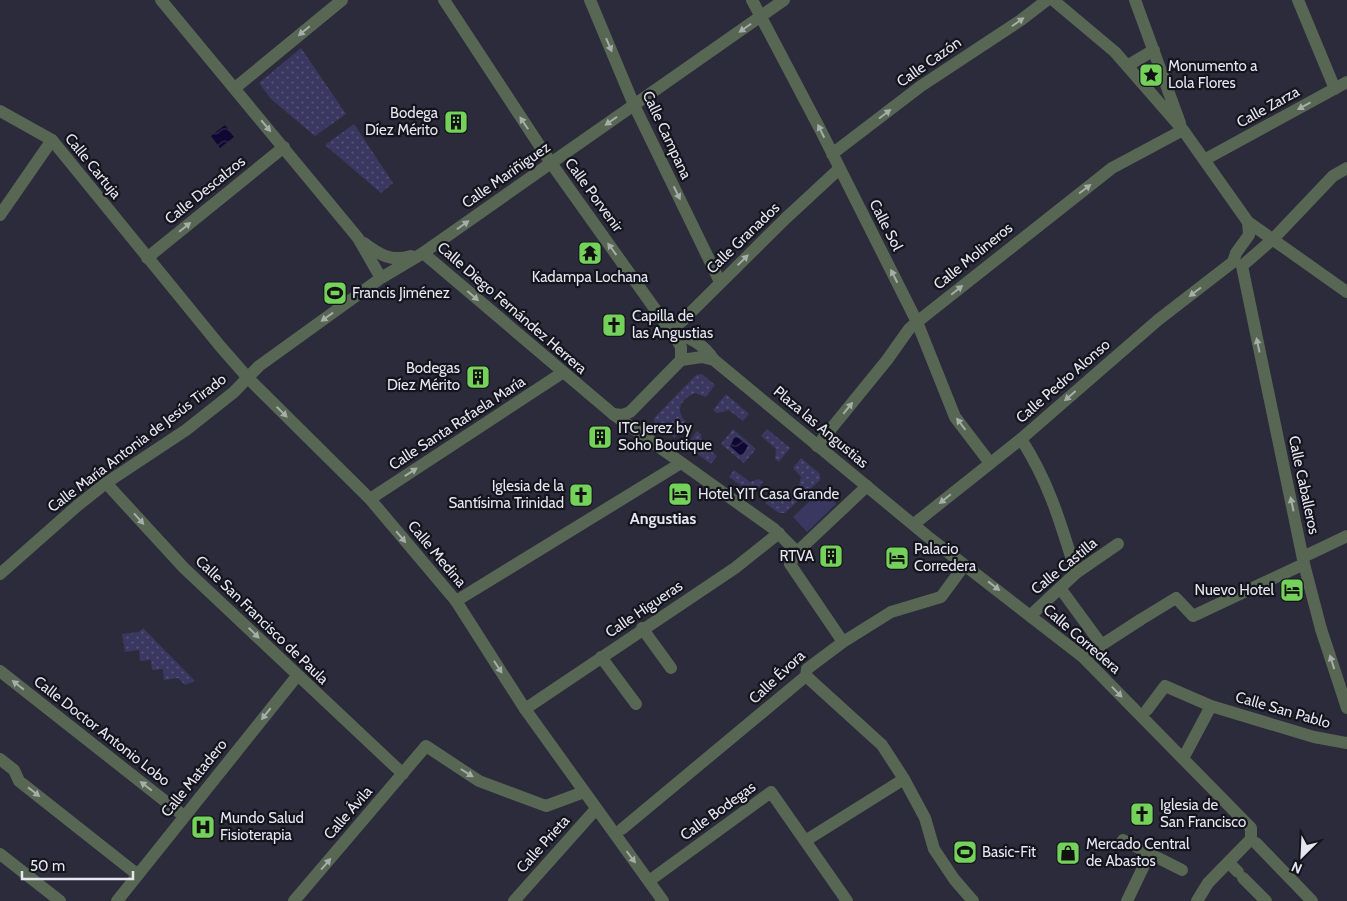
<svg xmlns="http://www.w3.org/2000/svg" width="1347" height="901" viewBox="0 0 1347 901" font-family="Cabin,sans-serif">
	<defs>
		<pattern id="grass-dots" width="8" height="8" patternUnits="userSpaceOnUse" patternTransform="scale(1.25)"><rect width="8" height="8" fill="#3a3861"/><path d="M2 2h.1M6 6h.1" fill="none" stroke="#565578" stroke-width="1.8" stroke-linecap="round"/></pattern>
		<pattern id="water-waves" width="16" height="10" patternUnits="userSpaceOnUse" patternTransform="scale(1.25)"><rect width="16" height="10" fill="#100732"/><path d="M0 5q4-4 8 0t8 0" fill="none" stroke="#332b50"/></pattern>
	</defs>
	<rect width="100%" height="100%" fill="#2b2b3b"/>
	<path fill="url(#grass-dots)" fill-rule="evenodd" d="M301 48 346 114 315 136 271 99 259 83Z
		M354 124 393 183 381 193 325 145Z
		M702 374 715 385 706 397 695 393C680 399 675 411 686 422L675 438 654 423V418L696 375Z
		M726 394 749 414 743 421 729 410 717 413 713 410Z
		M733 429 756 449 744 463 721 444ZM737 437 748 445 743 454 740 455 730 446Z
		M767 429 790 448 779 462 775 459 776 449 761 436Z
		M697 431 701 434 702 444 717 456 711 464 686 446Z
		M801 458 820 474V480L785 513H779L765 503 775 491 786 496 799 485 801 477 793 468Z
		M734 470 750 482 759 479 763 482 753 494 729 477Z
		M143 628 195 681 185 685 178 678 164 680 163 669 152 670 151 660 140 661 139 650 125 652 122 634 139 632Z"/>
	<path fill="#3a3861" d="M822 489 836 504 807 532 793 517Z"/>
	<path fill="url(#water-waves)" d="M225 125 234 137 220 148 211 136Z
		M737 437 748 446 743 454 740 455 730 446 734 438Z"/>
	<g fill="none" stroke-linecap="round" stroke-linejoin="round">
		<path stroke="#576753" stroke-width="12" d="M613 414 774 529 797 552 867 486
			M1021 439C1049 482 1061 524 1076 573
			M797 552 790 564 843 642
			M456 601 681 463
			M1140 620 1176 598 1193 616 1304 564
			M642 628 671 668
			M601 657 636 704
			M806 676 882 745 904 779 925 818 934 849 954 879 973 901
			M525 709 735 568 779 533
			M1147 710 1165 686 1211 706
			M1186 753 1211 706 1314 737 1347 743
			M622 829 806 676 807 669 843 642 891 612 941 597 963 567
			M1123 840 1182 870
			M805 841 904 779
			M1256 843 1312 901
			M1233 867 1238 872
			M1243 878 1266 901
			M649 881 771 792 847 901
			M1127 901 1150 853"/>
		<path stroke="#576753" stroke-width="12" d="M590 0 634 105 720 282
			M752 0 821 131 917 322 955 417 990 463
			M1053 0 1115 52 1183 130 1248 222 1347 292
			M1135 0 1180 123
			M1298 0 1335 89
			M1127 66 1154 50
			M235 88 342 0
			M832 154 921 86 1021 20 1047 0
			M1204 160 1347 82
			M551 163 784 0
			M0 215 52 140
			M147 258 284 147
			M1233 262 1236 253 1249 235 1248 222
			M1242 266 1304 564 1321 629 1347 708
			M1242 266 1273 239 1333 176 1347 168
			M671 332 785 219 839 169
			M817 446 887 360 909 329 917 322 1112 168 1183 130
			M106 483 184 568 403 774
			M370 499 562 373
			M914 524 1021 439 1158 320 1233 262
			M1303 557 1347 536
			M1060 588 1101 644
			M1031 615 1076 573 1118 544
			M1083 657 1140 620
			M0 671 184 816
			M0 759 14 770 19 781 138 875
			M0 854 60 901
			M117 901 297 676
			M294 901 426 746 479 781 546 806 584 792
			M514 901 596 809"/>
		<path stroke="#576753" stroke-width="12" d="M161 0 358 238 381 278
			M444 0 551 163 677 340 681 347V360
			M0 111 52 140 220 346 248 378 370 499 456 601 525 709 663 901
			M364 243C380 255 391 262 411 256
			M423 253 613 414 622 415 630 412 681 360 702 357 714 360 927 536 1083 657 1251 828V839L1208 883 1197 901
			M671 332C689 337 703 343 714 360
			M0 574 77 506 106 483 186 430 234 392 259 366 381 278 423 253 551 163"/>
	</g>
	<defs><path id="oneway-solid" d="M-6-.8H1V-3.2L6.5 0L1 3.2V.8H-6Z" transform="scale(1.25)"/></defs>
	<g fill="#a6adaa">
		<use href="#oneway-solid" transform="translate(1018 22) rotate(-35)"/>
		<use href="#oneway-solid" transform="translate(745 28) rotate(145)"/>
		<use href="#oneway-solid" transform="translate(304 31) rotate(140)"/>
		<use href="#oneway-solid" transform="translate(609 45) rotate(67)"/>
		<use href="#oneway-solid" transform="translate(1304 106) rotate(151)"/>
		<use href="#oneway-solid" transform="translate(885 114) rotate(-37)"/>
		<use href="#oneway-solid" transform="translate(611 121) rotate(145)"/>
		<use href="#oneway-solid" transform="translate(524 123) rotate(-124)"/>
		<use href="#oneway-solid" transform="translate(266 126) rotate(50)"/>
		<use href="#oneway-solid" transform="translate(821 131) rotate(-116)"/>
		<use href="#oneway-solid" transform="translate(1085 189) rotate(-37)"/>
		<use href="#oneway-solid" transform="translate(677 193) rotate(64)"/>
		<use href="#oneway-solid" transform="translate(463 225) rotate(-35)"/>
		<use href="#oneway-solid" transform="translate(185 227) rotate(-39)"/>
		<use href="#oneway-solid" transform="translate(612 249) rotate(-126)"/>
		<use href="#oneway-solid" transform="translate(743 260) rotate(-44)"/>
		<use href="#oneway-solid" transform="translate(894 276) rotate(-117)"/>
		<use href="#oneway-solid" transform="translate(957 290) rotate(-39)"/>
		<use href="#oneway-solid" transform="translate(1195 292) rotate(143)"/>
		<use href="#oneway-solid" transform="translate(473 296) rotate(41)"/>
		<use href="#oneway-solid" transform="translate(327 317) rotate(144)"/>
		<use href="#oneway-solid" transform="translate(1258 345) rotate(-102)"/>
		<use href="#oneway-solid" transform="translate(1070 396) rotate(139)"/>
		<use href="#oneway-solid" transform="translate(848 408) rotate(-51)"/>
		<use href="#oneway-solid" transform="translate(282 412) rotate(45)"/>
		<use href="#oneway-solid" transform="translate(961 424) rotate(-127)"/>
		<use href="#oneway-solid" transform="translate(411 472) rotate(-33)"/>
		<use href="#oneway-solid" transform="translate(945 499) rotate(141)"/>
		<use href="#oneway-solid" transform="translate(1292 504) rotate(-102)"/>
		<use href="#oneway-solid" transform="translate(139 519) rotate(48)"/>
		<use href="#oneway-solid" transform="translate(401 537) rotate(50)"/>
		<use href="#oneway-solid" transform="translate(994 586) rotate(38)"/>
		<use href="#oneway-solid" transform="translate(254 633) rotate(45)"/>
		<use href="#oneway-solid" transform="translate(1332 662) rotate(-108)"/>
		<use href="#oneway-solid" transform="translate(498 667) rotate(57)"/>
		<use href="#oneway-solid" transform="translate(18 685) rotate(-142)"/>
		<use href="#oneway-solid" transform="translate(1117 692) rotate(46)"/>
		<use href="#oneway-solid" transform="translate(266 714) rotate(129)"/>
		<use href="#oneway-solid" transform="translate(467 773) rotate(32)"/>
		<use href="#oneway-solid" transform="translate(146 786) rotate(-142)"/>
		<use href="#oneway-solid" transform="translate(34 792) rotate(38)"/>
		<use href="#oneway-solid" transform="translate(631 857) rotate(53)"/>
		<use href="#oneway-solid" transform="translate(326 864) rotate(-49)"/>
	</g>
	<defs>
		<g id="sight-square" transform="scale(1.25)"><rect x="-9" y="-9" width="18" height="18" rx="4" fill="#74d25b" stroke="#14141c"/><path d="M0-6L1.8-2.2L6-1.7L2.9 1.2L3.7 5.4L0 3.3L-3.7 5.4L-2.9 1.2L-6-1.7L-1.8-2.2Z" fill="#111"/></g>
		<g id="building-square" transform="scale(1.25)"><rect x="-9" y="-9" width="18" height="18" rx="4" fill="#74d25b" stroke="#14141c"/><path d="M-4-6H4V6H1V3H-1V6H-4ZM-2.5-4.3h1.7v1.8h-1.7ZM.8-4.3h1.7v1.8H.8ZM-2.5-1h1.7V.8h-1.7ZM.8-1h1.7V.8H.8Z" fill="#111"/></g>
		<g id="temple-square" transform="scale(1.25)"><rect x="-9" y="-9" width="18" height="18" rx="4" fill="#74d25b" stroke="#14141c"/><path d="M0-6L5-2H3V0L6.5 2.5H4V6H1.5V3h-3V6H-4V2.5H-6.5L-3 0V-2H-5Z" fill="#111"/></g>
		<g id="stadium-square" transform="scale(1.25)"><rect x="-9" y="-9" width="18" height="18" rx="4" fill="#74d25b" stroke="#14141c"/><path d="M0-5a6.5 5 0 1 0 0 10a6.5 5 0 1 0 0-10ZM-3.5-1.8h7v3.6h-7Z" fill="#111"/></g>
		<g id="church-square" transform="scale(1.25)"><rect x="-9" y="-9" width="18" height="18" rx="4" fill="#74d25b" stroke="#14141c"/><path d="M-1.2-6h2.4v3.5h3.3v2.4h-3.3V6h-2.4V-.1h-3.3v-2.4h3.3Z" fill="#111"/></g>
		<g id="hotel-square" transform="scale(1.25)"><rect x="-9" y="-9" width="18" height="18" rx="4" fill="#74d25b" stroke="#14141c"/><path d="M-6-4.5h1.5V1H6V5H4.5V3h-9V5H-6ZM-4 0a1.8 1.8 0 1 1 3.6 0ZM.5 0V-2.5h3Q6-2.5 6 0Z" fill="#111"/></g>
		<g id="hospital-square" transform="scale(1.25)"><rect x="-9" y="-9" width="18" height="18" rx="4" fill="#74d25b" stroke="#14141c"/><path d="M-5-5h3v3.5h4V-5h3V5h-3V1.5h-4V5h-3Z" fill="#111"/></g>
		<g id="shop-square" transform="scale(1.25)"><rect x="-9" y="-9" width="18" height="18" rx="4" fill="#74d25b" stroke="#14141c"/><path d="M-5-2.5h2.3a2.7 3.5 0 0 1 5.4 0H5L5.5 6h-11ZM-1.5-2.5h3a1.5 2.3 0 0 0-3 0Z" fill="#111"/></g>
	</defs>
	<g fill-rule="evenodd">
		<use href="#sight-square" x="1151" y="75"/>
		<use href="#building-square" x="456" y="122"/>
		<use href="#temple-square" x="590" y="253"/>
		<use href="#stadium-square" x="335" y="293"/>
		<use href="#church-square" x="614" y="325"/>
		<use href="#building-square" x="478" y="377"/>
		<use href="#building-square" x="600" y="437"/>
		<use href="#hotel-square" x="680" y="494"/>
		<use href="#church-square" x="581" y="495"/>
		<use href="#building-square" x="831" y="556"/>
		<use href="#hotel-square" x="897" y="558"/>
		<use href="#hotel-square" x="1292" y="590"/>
		<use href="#church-square" x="1142" y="814"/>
		<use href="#hospital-square" x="203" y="827"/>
		<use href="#stadium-square" x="965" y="852"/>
		<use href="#shop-square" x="1068" y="853"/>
	</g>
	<g text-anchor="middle" stroke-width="4.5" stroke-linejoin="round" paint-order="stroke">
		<g font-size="15" fill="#e6e6f1" stroke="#14141c">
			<text transform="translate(929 62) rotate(-35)" y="5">Calle Cazón</text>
			<text transform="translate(1268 107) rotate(-29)" y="5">Calle Zarza</text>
			<text transform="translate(667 135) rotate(65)" y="5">Calle Campana</text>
			<text transform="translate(93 166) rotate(51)" y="5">Calle Cartuja</text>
			<text transform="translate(506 175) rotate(-35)" y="5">Calle Mariñiguez</text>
			<text transform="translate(205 190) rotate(-39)" y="5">Calle Descalzos</text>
			<text transform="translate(594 195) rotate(54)" y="5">Calle Porvenir</text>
			<text transform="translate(886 225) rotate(63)" y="5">Calle Sol</text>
			<text transform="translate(743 238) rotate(-44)" y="5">Calle Granados</text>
			<text transform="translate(973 256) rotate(-39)" y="5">Calle Molineros</text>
			<text transform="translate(512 308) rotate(41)" y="5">Calle Diego Fernández Herrera</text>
			<text transform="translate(1063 381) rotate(-41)" y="5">Calle Pedro Alonso</text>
			<text transform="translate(457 423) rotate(-33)" y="5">Calle Santa Rafaela María</text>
			<text transform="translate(821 427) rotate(40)" y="5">Plaza las Angustias</text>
			<text transform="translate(137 443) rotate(-37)" y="5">Calle María Antonia de Jesús Tirado</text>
			<text transform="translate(1304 485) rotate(78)" y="5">Calle Caballeros</text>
			<text transform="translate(437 554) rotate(50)" y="5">Calle Medina</text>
			<text transform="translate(1064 566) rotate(-39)" y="5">Calle Castilla</text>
			<text transform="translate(644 609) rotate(-34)" y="5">Calle Higueras</text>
			<text transform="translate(262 620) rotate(44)" y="5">Calle San Francisco de Paula</text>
			<text transform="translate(1082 639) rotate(41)" y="5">Calle Corredera</text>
			<text transform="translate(777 677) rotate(-43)" y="5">Calle Évora</text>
			<text transform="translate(1283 710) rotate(16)" y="5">Calle San Pablo</text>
			<text transform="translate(102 731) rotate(38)" y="5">Calle Doctor Antonio Lobo</text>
			<text transform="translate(194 778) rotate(-51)" y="5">Calle Matadero</text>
			<text transform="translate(718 811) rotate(-36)" y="5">Calle Bodegas</text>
			<text transform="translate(348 813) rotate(-49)" y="5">Calle Ávila</text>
			<text transform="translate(543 844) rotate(-48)" y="5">Calle Prieta</text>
		</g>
		<g font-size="15" fill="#e6e6f1" stroke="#14141c" text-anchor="start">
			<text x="1168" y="71">Monumento a<tspan x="1168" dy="17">Lola Flores</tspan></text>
			<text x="438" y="118" text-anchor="end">Bodega<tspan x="438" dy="17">Díez Mérito</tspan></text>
			<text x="590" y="282" text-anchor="middle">Kadampa Lochana</text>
			<text x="352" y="298">Francis Jiménez</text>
			<text x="632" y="321">Capilla de<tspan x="632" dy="17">las Angustias</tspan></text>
			<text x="460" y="373" text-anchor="end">Bodegas<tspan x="460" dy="17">Díez Mérito</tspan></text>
			<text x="618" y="433">ITC Jerez by<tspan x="618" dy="17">Soho Boutique</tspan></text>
			<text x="564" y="491" text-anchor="end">Iglesia de la<tspan x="564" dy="17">Santísima Trinidad</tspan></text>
			<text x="698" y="499">Hotel YIT Casa Grande</text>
			<text x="914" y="554">Palacio<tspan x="914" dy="17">Corredera</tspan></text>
			<text x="814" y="561" text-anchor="end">RTVA</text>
			<text x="1274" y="595" text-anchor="end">Nuevo Hotel</text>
			<text x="1160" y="810">Iglesia de<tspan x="1160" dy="17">San Francisco</tspan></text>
			<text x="220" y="823">Mundo Salud<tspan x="220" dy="17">Fisioterapia</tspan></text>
			<text x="1086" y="849">Mercado Central<tspan x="1086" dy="17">de Abastos</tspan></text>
			<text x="982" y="857">Basic-Fit</text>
		</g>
		<g font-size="16" font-weight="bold" fill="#e6e6f1" stroke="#14141c">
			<text x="663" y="524">Angustias</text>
		</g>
	</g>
	<g transform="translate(1302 856) rotate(204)" stroke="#14141c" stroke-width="4" paint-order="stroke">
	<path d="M0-4L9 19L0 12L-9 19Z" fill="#e6e6f1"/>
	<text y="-8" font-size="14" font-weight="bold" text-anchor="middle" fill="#e6e6f1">N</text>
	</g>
	<path d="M22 871v8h111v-8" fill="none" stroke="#e6e6f1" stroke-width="2.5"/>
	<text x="30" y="871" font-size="15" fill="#e6e6f1" stroke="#14141c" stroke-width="4" paint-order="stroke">50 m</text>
</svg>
